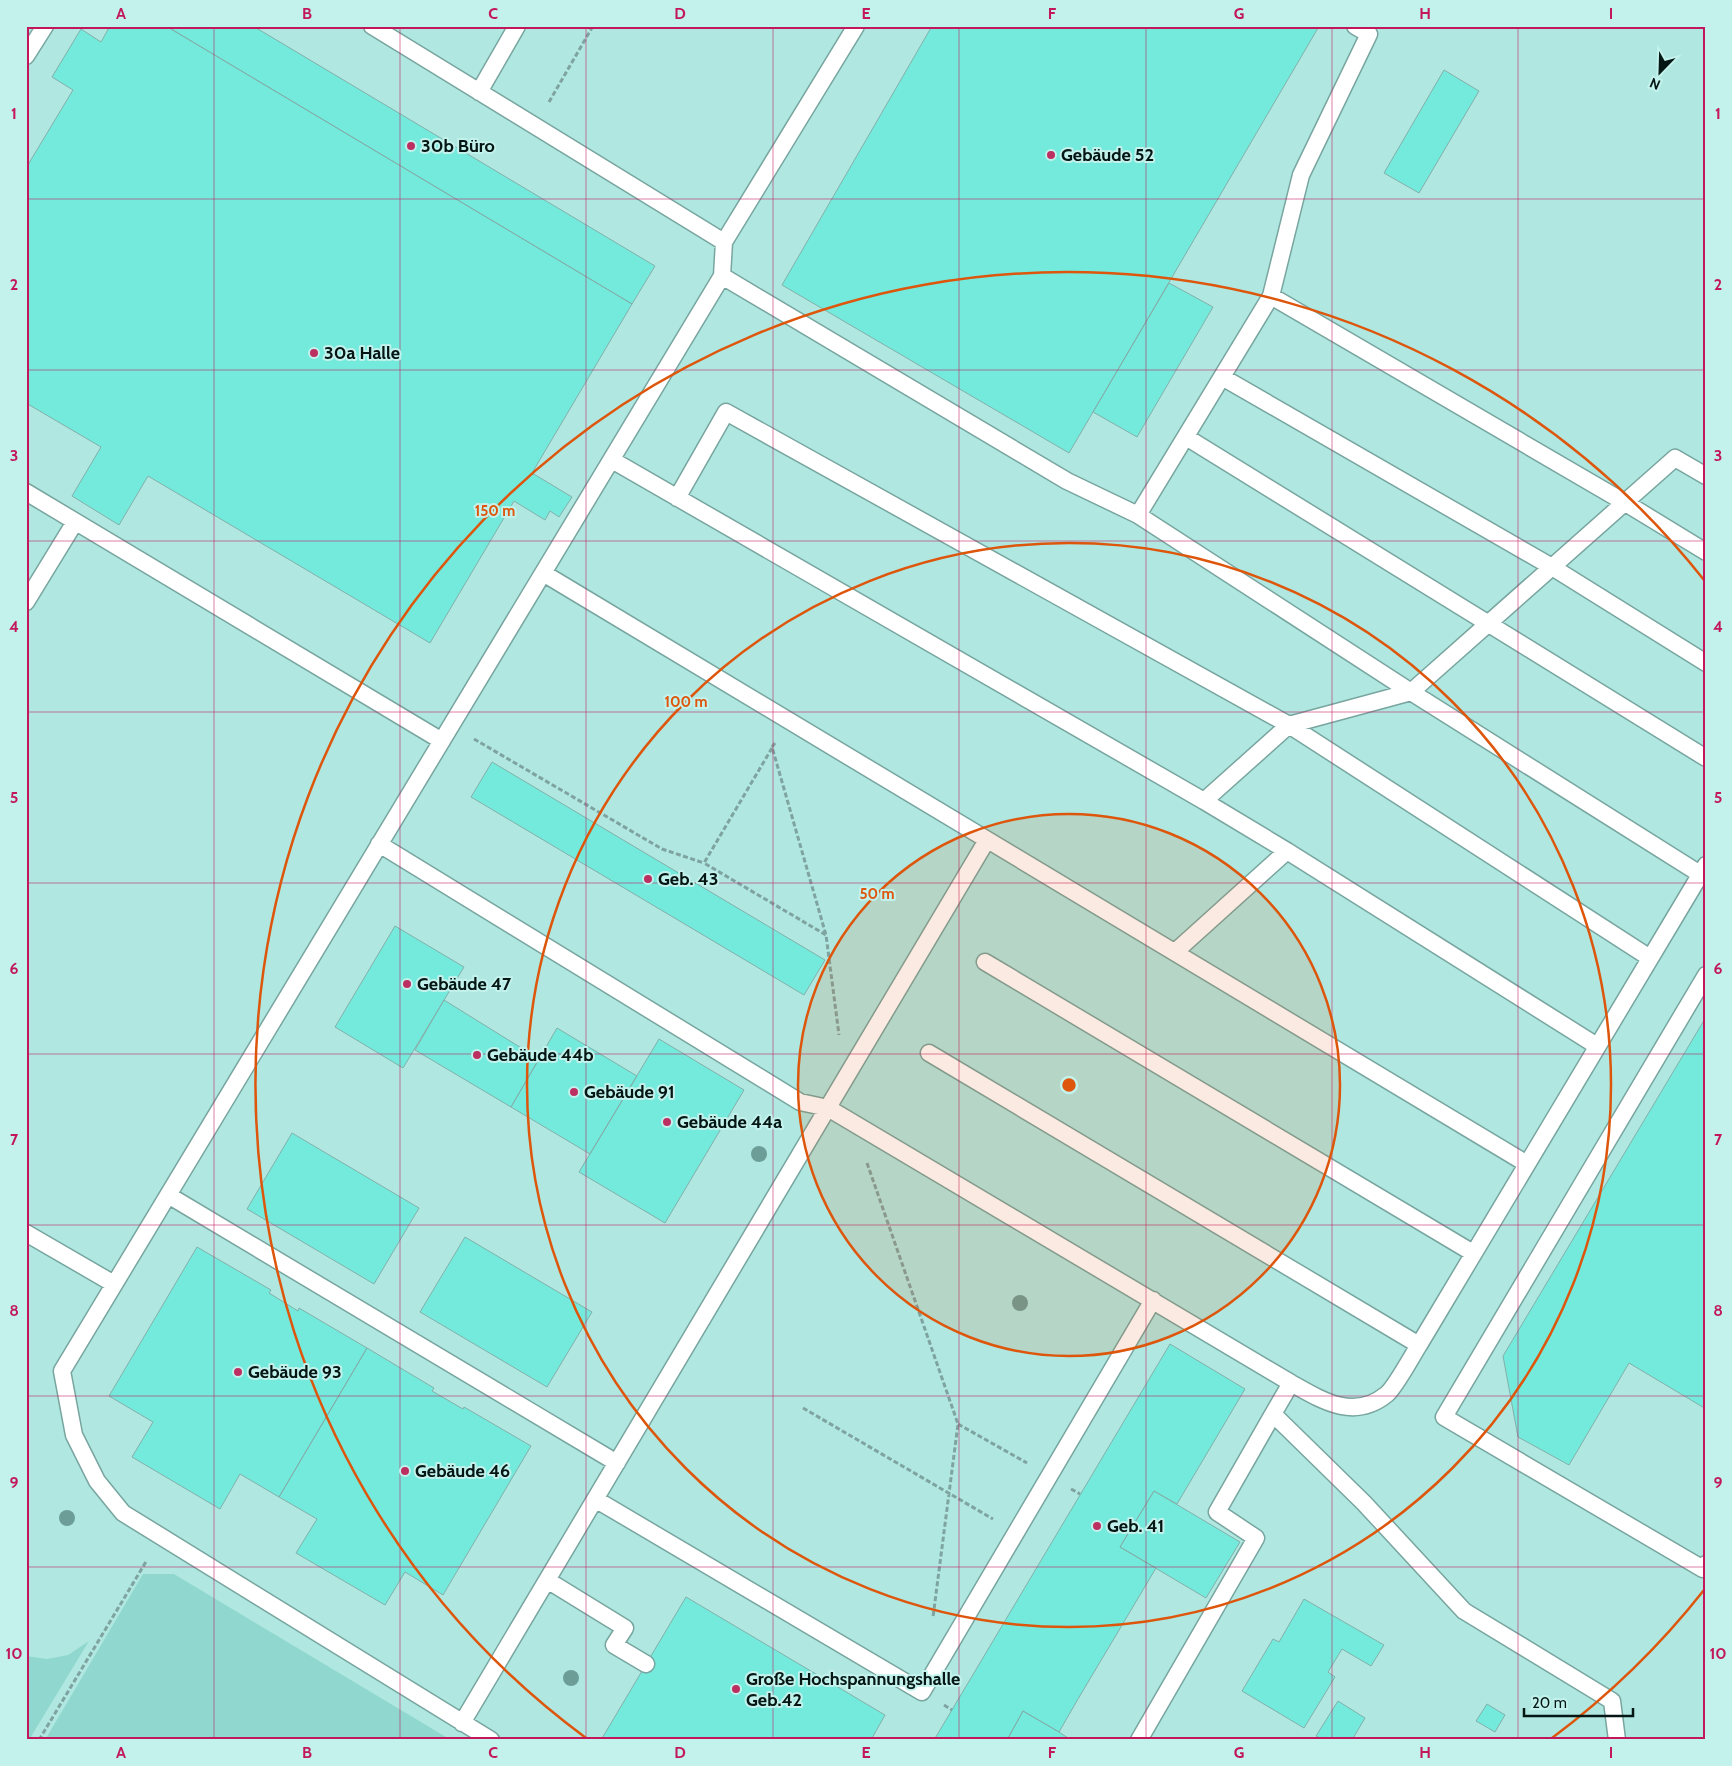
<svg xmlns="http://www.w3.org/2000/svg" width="1732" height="1766" viewBox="0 0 1732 1766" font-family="Cabin,sans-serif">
	<rect width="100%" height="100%" fill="#c3f2ec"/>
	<path fill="#b0e8e1" d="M26 26H1706V1740H26Z"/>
	<path fill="#90d8cf" d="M143 1574H174L451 1740H45Z
		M89 1641 29 1740H26V1656L47 1659 68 1655Z"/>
	<path fill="#74eadd" stroke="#82b0aa" d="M110 26H166L632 304 532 473 572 497 559 517 550 511 545 520 514 501 430 643 148 476 119 525 72 496 101 447 26 403V168L73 90 52 77 81 29 101 42Z
		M166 26H253L655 266 632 304Z
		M932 26H1315L1318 28 1069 453 782 285Z
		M1444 70 1479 91 1419 193 1384 173Z
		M1169 283 1213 307 1137 437 1093 412Z
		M492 762 825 960 804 995 471 797Z
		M395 926 464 967 403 1068 335 1027Z
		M444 1000 539 1059 511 1107 415 1050Z
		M1706 1017V1409L1629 1363 1569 1465 1518 1437 1503 1356Z
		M557 1028 637 1076 590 1154 511 1107Z
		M659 1039 744 1090 665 1223 579 1172Z
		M292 1133 419 1208 374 1284 247 1209Z
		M465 1237 592 1312 547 1387 420 1312Z
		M197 1247 271 1290 269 1293 298 1311 299 1308 367 1348 279 1497 240 1474 220 1509 132 1457 153 1422 109 1396Z
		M1170 1344 1245 1389 1177 1504 1154 1491 1120 1547 1156 1568 1078 1699 1059 1732 1023 1711 1007 1740H934Z
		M367 1348 434 1388 432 1391 463 1409 464 1407 531 1446 443 1595 405 1572 385 1605 296 1553 317 1519 279 1497Z
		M1154 1491 1240 1542 1206 1598 1120 1547Z
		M686 1597 885 1715 871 1740H601Z
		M1304 1599 1384 1645 1371 1666 1342 1649 1328 1672 1335 1677 1304 1728 1242 1691 1273 1639 1279 1642Z
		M1338 1701 1365 1718 1352 1740H1323L1316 1736Z
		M1487 1704 1505 1715 1495 1732 1476 1721Z
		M1023 1711 1059 1732 1071 1740H1007Z"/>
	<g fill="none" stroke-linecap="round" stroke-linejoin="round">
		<g stroke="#78a59f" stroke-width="19">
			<path id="service" d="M372 26 724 242 722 276 1067 481 1138 515 1411 692 1700 874
				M26 56 45 26
				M479 92 517 26
				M724 242 856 26
				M1271 296 1624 502 1706 552
				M1222 377 1552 567 1706 663
				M1186 437 1706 758
				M612 460 1204 801 1289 725 1411 692 1675 458 1706 476
				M26 492 442 741
				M677 498 726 412 1289 725 1650 958
				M1138 515 1271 296 1301 175 1369 34 1355 26
				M543 573 1527 1164
				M26 602 75 522
				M1204 801 1287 851
				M379 844 800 1102 828 1108 1291 1383C1323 1401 1354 1421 1387 1394 1396 1386 1412 1356 1419 1345L1706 865
				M1175 952 1287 851 1597 1046
				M985 962 1473 1253
				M1706 975 1444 1417 1703 1569 1706 1564
				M929 1053 1419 1345
				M168 1195 617 1463
				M26 1233 114 1284
				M1291 1383 1273 1414 1364 1503 1464 1611 1612 1701 1617 1740
				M595 1499 922 1692 1153 1300
				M547 1580 625 1628 614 1645 646 1664
				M462 1723 987 840
				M491 1740 123 1513 97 1481 74 1435 62 1371 722 276
				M1139 1740 1256 1538 1217 1512 1273 1414"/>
		</g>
		<path stroke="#7fa39f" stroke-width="3" stroke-dasharray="5 2.5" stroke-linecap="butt" d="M549 102 593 26
			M474 739 662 849 704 863
			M775 743 772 747 826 935 839 1035
			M772 748 704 863 826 935
			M867 1163 958 1424 933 1617
			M803 1408 993 1519
			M958 1424 1027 1463
			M1071 1489 1080 1494
			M944 1705 952 1710
			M39 1740 147 1560"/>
		<use href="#service" stroke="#fff" stroke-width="16"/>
	</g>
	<g fill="#6c9d97">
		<circle cx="759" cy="1154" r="8"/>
		<circle cx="1020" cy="1303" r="8"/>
		<circle cx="67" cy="1518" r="8"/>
		<circle cx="571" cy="1678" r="8"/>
	</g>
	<path fill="none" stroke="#c2185b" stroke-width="1" stroke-opacity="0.55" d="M214 26V1740M400 26V1740M586 26V1740M773 26V1740M959 26V1740M1146 26V1740M1332 26V1740M1518 26V1740M26 199H1706M26 370H1706M26 541H1706M26 712H1706M26 883H1706M26 1054H1706M26 1225H1706M26 1396H1706M26 1567H1706"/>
	<circle cx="1069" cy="1085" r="271" fill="#dd560c" fill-opacity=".12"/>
	<g fill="none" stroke="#dd560c" stroke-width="2.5">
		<circle cx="1069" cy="1085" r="271"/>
		<circle cx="1069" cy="1085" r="542"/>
		<path d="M1704 1590A812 812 0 0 1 1552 1738M586 1738A812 812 0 1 1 1704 580"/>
	</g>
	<g fill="#bc2f61" stroke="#c3f2ec" stroke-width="2">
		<circle cx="411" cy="146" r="5"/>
		<circle cx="1051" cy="155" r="5"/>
		<circle cx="314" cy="353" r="5"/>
		<circle cx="648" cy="879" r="5"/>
		<circle cx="407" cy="984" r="5"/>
		<circle cx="477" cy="1055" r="5"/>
		<circle cx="574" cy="1092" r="5"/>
		<circle cx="667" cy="1122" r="5"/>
		<circle cx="238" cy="1372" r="5"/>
		<circle cx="405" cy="1471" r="5"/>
		<circle cx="1097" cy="1526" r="5"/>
		<circle cx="736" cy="1689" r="5"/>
	</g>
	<g text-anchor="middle" stroke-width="4" stroke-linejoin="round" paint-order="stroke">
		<g font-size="18" font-weight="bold" fill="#051715" stroke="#c3f2ec" text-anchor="start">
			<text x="421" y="152">30b Büro</text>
			<text x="1061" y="161">Gebäude 52</text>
			<text x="324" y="359">30a Halle</text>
			<text x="658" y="885">Geb. 43</text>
			<text x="417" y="990">Gebäude 47</text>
			<text x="487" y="1061">Gebäude 44b</text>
			<text x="584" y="1098">Gebäude 91</text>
			<text x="677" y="1128">Gebäude 44a</text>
			<text x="248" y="1378">Gebäude 93</text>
			<text x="415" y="1477">Gebäude 46</text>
			<text x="1107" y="1532">Geb. 41</text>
			<text x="746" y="1685">Große Hochspannungshalle<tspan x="746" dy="21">Geb.42</tspan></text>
		</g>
	</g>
	<circle cx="1069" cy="1085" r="8" fill="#dd560c" stroke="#c3f2ec" stroke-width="2.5"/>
	<g font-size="15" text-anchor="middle" font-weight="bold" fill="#dd560c" stroke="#c3f2ec" stroke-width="4" stroke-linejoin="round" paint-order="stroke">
		<text x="495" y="516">150 m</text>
		<text x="686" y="707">100 m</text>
		<text x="877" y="899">50 m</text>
	</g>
	<rect width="1732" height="1766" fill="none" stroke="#c3f2ec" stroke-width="55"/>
	<g transform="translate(1660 72) rotate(203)" stroke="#c3f2ec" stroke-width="4" paint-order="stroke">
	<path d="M0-4L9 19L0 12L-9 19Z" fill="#051715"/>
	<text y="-8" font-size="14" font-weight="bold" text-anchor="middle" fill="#051715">N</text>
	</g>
	<path d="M1524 1708v8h109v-8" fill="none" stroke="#051715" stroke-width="2.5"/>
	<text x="1532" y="1708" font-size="15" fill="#051715" stroke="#c3f2ec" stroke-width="4" paint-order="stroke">20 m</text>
	<rect x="28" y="28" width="1676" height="1710" fill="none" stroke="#c2185b" stroke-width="2"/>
	<g font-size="16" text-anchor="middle" font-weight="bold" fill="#c2185b">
		<text x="121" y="19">A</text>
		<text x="307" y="19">B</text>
		<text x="493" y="19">C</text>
		<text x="680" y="19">D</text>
		<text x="866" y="19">E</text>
		<text x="1052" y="19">F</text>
		<text x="1239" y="19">G</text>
		<text x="1425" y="19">H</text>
		<text x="1611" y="19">I</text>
		<text x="14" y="119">1</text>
		<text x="1718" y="119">1</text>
		<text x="14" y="290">2</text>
		<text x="1718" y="290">2</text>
		<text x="14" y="461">3</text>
		<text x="1718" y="461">3</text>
		<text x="14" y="632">4</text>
		<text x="1718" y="632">4</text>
		<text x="14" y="803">5</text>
		<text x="1718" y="803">5</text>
		<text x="14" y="974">6</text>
		<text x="1718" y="974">6</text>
		<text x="14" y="1145">7</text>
		<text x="1718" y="1145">7</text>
		<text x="14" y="1316">8</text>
		<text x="1718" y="1316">8</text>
		<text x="14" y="1488">9</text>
		<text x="1718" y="1488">9</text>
		<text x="14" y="1659">10</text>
		<text x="1718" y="1659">10</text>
		<text x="121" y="1758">A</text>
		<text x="307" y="1758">B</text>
		<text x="493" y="1758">C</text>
		<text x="680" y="1758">D</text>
		<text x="866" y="1758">E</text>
		<text x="1052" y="1758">F</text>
		<text x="1239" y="1758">G</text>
		<text x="1425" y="1758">H</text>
		<text x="1611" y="1758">I</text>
	</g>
</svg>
